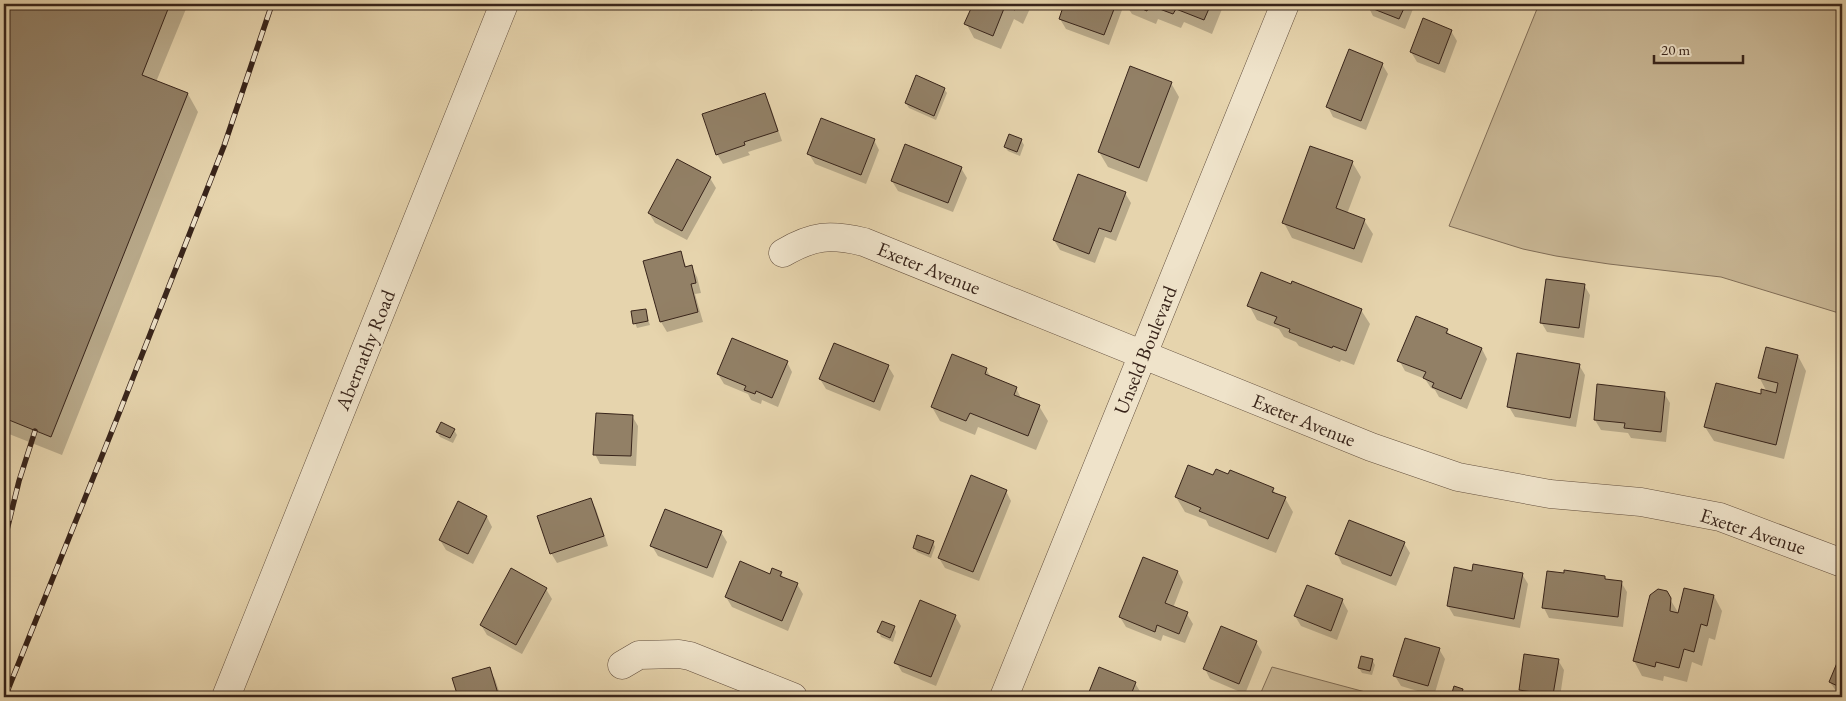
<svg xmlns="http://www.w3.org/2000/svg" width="1846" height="701" viewBox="0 0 1846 701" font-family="'EB Garamond',serif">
	<rect width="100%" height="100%" fill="#e6d4ad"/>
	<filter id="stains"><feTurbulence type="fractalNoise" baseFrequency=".004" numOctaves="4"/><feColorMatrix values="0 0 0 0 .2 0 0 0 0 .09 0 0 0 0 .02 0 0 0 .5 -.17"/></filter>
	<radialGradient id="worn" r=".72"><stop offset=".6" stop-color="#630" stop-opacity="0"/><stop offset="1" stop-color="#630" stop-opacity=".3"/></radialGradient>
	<path fill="#c8b694" stroke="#806d57" d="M1539 4H1842V314L1721 277 1609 264 1556 256 1523 249 1449 226Z
		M1272 667 1384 697H1259Z"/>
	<path fill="#0003" d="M4 4H188L156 82 188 94 198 112 62 455 4 432Z
		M736 4H755L752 11Z
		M974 4H1032L1023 24 1014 19 1001 49 974 38 966 23Z
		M1066 4H1219L1222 9 1212 34 1184 22 1181 28 1158 19 1156 24 1132 14 1128 8 1119 4 1122 10 1109 45 1066 29 1060 19Z
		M1369 4H1415L1405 29 1373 16 1368 6Z
		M1451 31 1457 41 1445 73 1417 62 1411 52Z
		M1382 64 1388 74 1366 130 1333 117 1328 107Z
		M1171 83 1179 97 1147 182 1108 167 1099 152Z
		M944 89 947 93 936 120 909 108 906 103Z
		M764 95 770 105 782 141 748 152 750 155 723 164 717 154Z
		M874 140 879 150 866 184 815 164 809 154Z
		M1021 140 1024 145 1020 156 1008 151 1005 147Z
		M1352 162 1361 177 1347 214 1364 220 1373 234 1362 263 1292 238 1284 223Z
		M961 168 967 178 953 212 898 191 892 181Z
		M710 178 716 188 687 240 655 223 649 213Z
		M1125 193 1131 203 1116 241 1105 237 1095 263 1060 250 1054 240Z
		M680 253 687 268 691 267 697 277 701 293 695 294 703 322 667 332 661 322 645 262Z
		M1584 285 1590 295 1584 338 1547 332 1541 322Z
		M1249 305 1361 310 1370 324 1354 365 1341 360 1340 362 1299 346 1296 342 1284 337 1279 329 1257 320Z
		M645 310 650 325 637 328 635 323Z
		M1447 330 1450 336 1482 349 1487 359 1467 409 1439 397 1435 390 1431 388 1425 379 1405 371 1399 360Z
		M1798 356 1806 371 1784 459 1714 441 1705 427 1762 396 1767 392 1759 377Z
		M787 362 792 372 778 407 762 400 761 404 751 400 748 394 724 384 718 374Z
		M1579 365 1585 375 1576 427 1515 417 1509 407Z
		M888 366 894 376 880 411 826 389 820 379Z
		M986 369 992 379 1016 388 1022 400 1039 406 1048 421 1036 450 978 427 975 435 940 421 932 407Z
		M1664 393 1670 403 1666 442 1631 438 1628 433 1601 430 1595 420Z
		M632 416 638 426 636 466 600 464 595 454Z
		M454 430 457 435 453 443 440 437 437 432Z
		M1214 477 1273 489 1276 495 1285 498 1293 512 1276 553 1209 526 1206 520 1185 512 1176 497Z
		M1006 491 1011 501 979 581 945 568 939 558Z
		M591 499 596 509 608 546 557 563 551 553Z
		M487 517 492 527 473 564 446 550 440 540Z
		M721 532 727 542 713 578 658 556 652 546Z
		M933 542 935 547 931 558 917 552 914 547Z
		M1404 543 1410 553 1396 586 1342 564 1337 554Z
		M1144 558 1178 572 1183 582 1173 608 1187 614 1193 624 1185 643 1163 635 1161 641 1126 627 1120 617Z
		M1473 572 1522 574 1528 584 1520 628 1454 616 1448 606Z
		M781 573 784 579 797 584 803 594 788 631 732 607 726 597 771 575Z
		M1604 577 1606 580 1621 582 1627 592 1623 627 1549 618 1544 608Z
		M1307 587 1342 600 1348 611 1337 640 1301 626 1295 616Z
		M546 589 552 599 522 654 487 635 481 625Z
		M1714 596 1722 611 1715 640 1709 638 1702 666 1692 662 1687 682 1664 676 1663 681 1642 676 1634 661 1670 599 1679 614Z
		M955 616 961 626 936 686 902 672 896 662Z
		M894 627 896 632 893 642 881 637 879 632Z
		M1256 642 1262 652 1245 694 1210 679 1205 669Z
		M1439 649 1445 659 1434 696 1401 686 1395 676Z
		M1842 654V697H1840L1830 682Z
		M1372 660 1375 665 1372 675 1362 673 1359 668Z
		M1558 660 1564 670 1560 697H1525L1520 689Z
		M1100 668 1135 683 1141 693 1139 697H1088Z
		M489 669 495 679 501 697H459L454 679Z
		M1455 688 1462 690 1465 695 1464 697H1453Z"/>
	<path fill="#928066" stroke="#38241a" d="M4 4H170L142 75 188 93 51 437 4 418Z
		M973 4H1018L1015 10 1005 6 993 36 964 24Z
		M1064 4H1116L1104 35 1059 19Z
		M1131 4H1211L1204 20 1176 9 1173 14 1149 5 1147 11Z
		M1367 4H1406L1399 19 1366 6Z
		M1423 18 1452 30 1439 64 1410 52Z
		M1349 49 1383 63 1361 121 1326 107Z
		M1130 66 1172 82 1139 168 1098 152Z
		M916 75 945 88 934 116 905 103Z
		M765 93 778 131 744 142 745 145 716 155 702 114Z
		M821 118 875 139 861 175 807 154Z
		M1009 134 1022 139 1017 152 1004 147Z
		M905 144 962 167 948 203 891 181Z
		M1310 146 1353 161 1336 208 1365 219 1354 249 1282 223Z
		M677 159 711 177 682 231 648 213Z
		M1078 174 1126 192 1111 232 1099 228 1089 254 1053 240Z
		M681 251 685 267 692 265 696 283 691 284 698 312 660 322 643 261Z
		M1261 272 1291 284 1292 281 1362 309 1346 351 1333 346 1332 348 1289 332 1290 329 1274 323 1277 317 1247 306Z
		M1546 279 1585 284 1579 328 1540 323Z
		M646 309 648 321 633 324 631 311Z
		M1416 316 1448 329 1446 333 1482 348 1461 399 1432 387 1434 383 1423 378 1426 372 1397 361Z
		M732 338 788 361 772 398 756 391 755 394 744 390 746 386 717 374Z
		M834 343 889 365 874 402 819 379Z
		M1766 347 1798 355 1776 445 1704 427 1716 383 1761 394V389L1776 393 1778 383 1758 378Z
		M1517 353 1580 364 1570 418 1507 407Z
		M952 354 987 368 985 374 1017 387 1014 395 1040 405 1028 436 970 413 966 421 931 407Z
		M1597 384 1665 392 1661 432 1624 428 1625 423 1594 420Z
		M596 413 633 415 631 456 593 455Z
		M441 422 455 429 450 438 436 432Z
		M1188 465 1213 475 1216 469 1228 474 1230 470 1274 488 1272 492 1286 497 1268 539 1199 511 1201 508 1175 497Z
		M971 475 1007 490 973 572 938 558Z
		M591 498 604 536 550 554 537 516Z
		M458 501 487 516 468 554 439 540Z
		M665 509 722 531 707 568 650 546Z
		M1349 520 1405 542 1391 576 1335 554Z
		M917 535 934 541 929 554 913 548Z
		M1143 557 1178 571 1165 603 1188 612 1179 634 1157 625 1155 632 1119 617Z
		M740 561 770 574 772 568 782 572 780 576 798 583 782 621 725 597Z
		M1473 564 1523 573 1514 619 1447 606 1454 567 1472 571Z
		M511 568 547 588 516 645 480 625Z
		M1564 570 1605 576V579L1622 581 1618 617 1542 608 1547 571 1564 573Z
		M1307 585 1343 599 1331 631 1294 616Z
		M1684 588 1714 595 1707 626 1701 624 1694 652 1684 649 1679 668 1656 662 1655 667 1633 661 1650 595 1658 589 1667 591 1671 598 1670 611 1678 613Z
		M920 600 956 615 931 677 894 663Z
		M882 621 895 626 890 638 877 632Z
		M1221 626 1257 641 1239 684 1203 669Z
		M1405 638 1440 648 1428 686 1393 676Z
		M1842 651V688L1829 682Z
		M1524 654 1559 659 1553 695 1519 690Z
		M1361 656 1373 659 1370 671 1358 668Z
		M490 667 499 697H458L452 678Z
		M1099 667 1136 682 1130 697H1087Z
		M1454 686 1463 689 1461 697 1451 696Z"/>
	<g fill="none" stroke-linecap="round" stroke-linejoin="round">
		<g stroke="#64503f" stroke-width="29">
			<path id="minor" d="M783 253C814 235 830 234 864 242L1371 447 1458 477 1550 494 1641 502 1720 517 1842 563
				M622 665 639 655 679 654 690 656 793 697
				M226 697 504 4
				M1004 697 1285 4"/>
		</g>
		<use href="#minor" stroke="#efe3ca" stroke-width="28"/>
		<g stroke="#38241a" stroke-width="5.5">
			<path id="rail" d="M4 542 19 481 35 431
				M5 697 116 421 224 146 272 4"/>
		</g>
		<use href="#rail" stroke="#efe3ca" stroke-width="4" stroke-dasharray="11" stroke-linecap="butt"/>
	</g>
	<g text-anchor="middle" stroke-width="4" stroke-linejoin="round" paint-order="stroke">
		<g font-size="20" fill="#38241a" stroke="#efe3ca">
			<text transform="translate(929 268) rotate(22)" y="7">Exeter Avenue</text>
			<text transform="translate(365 350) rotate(-68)" y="7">Abernathy Road</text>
			<text transform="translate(1145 350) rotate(-68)" y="7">Unseld Boulevard</text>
			<text transform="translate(1304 420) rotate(22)" y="7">Exeter Avenue</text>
			<text transform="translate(1753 531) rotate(18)" y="7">Exeter Avenue</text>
		</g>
	</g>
	<rect width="1846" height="701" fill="none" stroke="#e6d4ad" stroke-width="20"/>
	<rect x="5" y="5" width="1836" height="691" fill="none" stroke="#38241a" stroke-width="2.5"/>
	<rect x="10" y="10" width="1826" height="681" fill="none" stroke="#38241a"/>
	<path d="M1654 55v8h89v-8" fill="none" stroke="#38241a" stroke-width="2.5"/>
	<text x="1661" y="55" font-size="15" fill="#38241a" stroke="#efe3ca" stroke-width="4" paint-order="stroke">20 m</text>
	<rect width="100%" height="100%" filter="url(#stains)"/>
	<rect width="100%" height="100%" fill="url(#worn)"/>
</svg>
